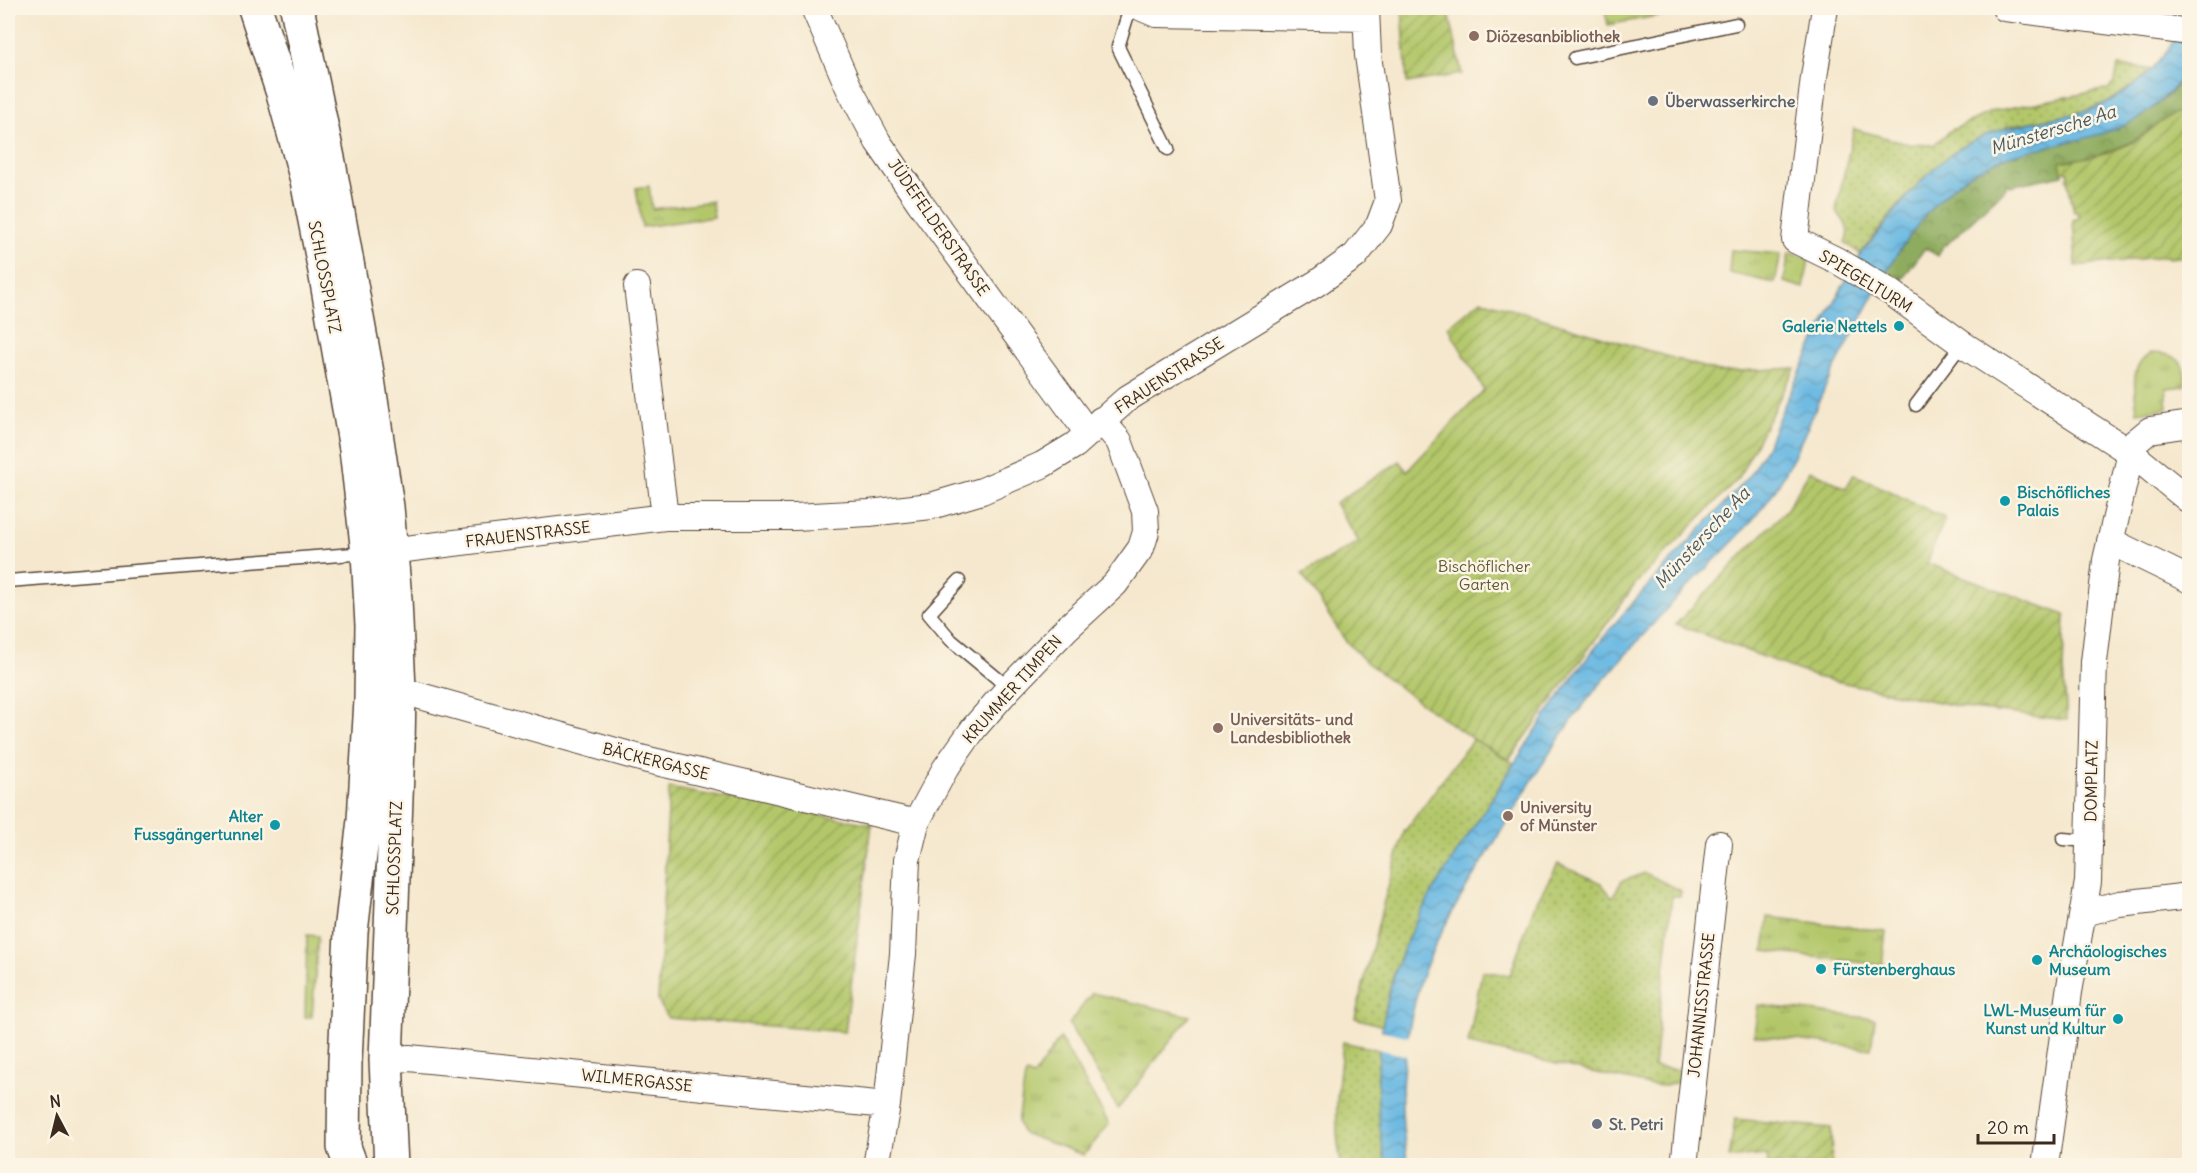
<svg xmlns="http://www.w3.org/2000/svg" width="2197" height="1173" viewBox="0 0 2197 1173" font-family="Delius,sans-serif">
	<defs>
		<pattern id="grass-tufts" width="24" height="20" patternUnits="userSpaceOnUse" patternTransform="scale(1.5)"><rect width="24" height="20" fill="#b3c76a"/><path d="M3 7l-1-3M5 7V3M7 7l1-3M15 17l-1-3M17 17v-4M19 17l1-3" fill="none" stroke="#93a257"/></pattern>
		<pattern id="forest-crowns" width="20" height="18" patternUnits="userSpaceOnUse" patternTransform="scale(1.5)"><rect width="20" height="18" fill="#8eac5e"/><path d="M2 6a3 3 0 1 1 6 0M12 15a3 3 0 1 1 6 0" fill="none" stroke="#758c4d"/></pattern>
		<pattern id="park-dots" width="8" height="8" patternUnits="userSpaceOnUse" patternTransform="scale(1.5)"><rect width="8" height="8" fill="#b3c76a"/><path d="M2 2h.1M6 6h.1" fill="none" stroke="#93a257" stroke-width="1.8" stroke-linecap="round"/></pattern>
		<pattern id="garden-furrows" width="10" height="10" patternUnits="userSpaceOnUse" patternTransform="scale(1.5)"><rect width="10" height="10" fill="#b3c76a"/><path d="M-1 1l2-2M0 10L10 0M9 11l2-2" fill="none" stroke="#93a257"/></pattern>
		<pattern id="water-waves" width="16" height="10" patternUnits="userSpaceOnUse" patternTransform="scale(1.5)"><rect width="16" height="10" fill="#66b7e2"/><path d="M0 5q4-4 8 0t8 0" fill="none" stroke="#5595b7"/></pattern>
	</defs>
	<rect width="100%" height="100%" fill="#fcf5e5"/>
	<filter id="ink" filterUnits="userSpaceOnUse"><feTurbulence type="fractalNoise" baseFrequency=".0167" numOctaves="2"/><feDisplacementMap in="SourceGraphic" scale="12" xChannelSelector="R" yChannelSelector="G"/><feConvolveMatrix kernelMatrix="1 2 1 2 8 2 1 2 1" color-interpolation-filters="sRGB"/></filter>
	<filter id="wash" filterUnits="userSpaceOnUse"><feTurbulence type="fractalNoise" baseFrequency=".008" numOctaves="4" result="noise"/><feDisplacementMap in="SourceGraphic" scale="24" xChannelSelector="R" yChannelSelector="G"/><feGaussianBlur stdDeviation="1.35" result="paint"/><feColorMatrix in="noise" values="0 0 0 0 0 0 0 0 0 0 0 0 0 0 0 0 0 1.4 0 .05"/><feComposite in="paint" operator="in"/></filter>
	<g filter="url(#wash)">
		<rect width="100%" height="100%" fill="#f5e8ce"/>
		<path fill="url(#grass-tufts)" stroke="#777844" stroke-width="1.5" d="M1604 8H1666L1668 14 1608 25Z
			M649 186 652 209 712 201 714 217 642 227 636 188Z
			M1731 250 1781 254 1775 283 1729 273Z
			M1789 253 1809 258 1804 288 1784 282Z
			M2151 353C2176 353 2187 360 2185 386L2166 388 2168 408 2137 412C2135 387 2128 368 2151 353Z
			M1768 917 1886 931 1882 965 1764 951Z
			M307 935 318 936 312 1017H305Z
			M1092 993 1190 1016 1118 1109 1069 1024Z
			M1758 1005 1875 1019 1871 1049 1754 1035Z
			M1060 1038 1109 1124 1084 1155 1022 1133 1018 1122 1025 1077 1027 1074 1033 1077Z"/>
		<path fill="url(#forest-crowns)" stroke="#646b3e" stroke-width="1.5" d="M2189 72V109C2167 113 2152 131 2133 141 2110 154 2086 158 2061 162L2063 175 2009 186 2007 184 2005 186 2006 188 1946 245 1944 244 1938 256 1925 248 1901 281 1885 271C1910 232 1940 189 1981 166 2002 154 2027 150 2051 146 2092 137 2132 128 2164 99 2173 91 2181 81 2189 72Z"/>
		<path fill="url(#park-dots)" stroke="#777844" stroke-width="1.5" d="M2118 66 2152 69 2137 83 2107 102 2080 113 2008 126 1926 176 1902 201 1860 254 1845 242C1852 229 1844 221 1836 210L1854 129 1909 144 1933 145 1950 131 1993 111 2108 89 2115 82Z
			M1473 739 1514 763 1425 905 1409 936 1392 979 1383 1026 1355 1018 1384 901 1404 832Z
			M1558 864 1601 883 1612 897 1622 881 1645 873 1681 891 1680 896H1672L1654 1067 1682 1070 1677 1082 1666 1086 1649 1085 1468 1044 1482 971 1510 975 1535 904Z
			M1343 1042 1384 1051 1389 1165 1342 1166C1332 1126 1338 1082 1343 1042Z"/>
		<path fill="url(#garden-furrows)" stroke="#777844" stroke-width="1.5" d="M1402 8H1448L1462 74 1407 83Z
			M2189 109V256L2168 258 2167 256 2076 266 2073 220 2079 218 2078 211 2074 212 2067 178 2069 177 2068 171 2062 172 2060 162C2086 158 2109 154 2133 142 2152 131 2166 113 2189 109Z
			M1481 300 1719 372 1795 368 1738 479 1636 583 1509 760 1473 739 1408 694 1366 662 1345 640 1302 574 1359 542 1335 503 1400 461 1407 471 1484 390 1448 327Z
			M1810 470 1846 488 1854 474 1945 518 1927 563 2065 615 2063 669 2067 720 1972 709 1816 677 1676 624 1787 509Z
			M669 788 872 824 845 1032 668 1018 658 1001Z
			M1735 1119 1831 1128 1832 1165H1768L1767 1155 1729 1158Z"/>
		<path fill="url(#water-waves)" stroke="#507080" stroke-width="1.5" d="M2188 8 2189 70C2171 91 2151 114 2125 125 2058 154 1999 140 1942 197 1906 233 1883 277 1860 321 1848 344 1835 367 1824 390 1808 425 1794 461 1773 493 1745 536 1697 574 1662 614 1629 651 1594 688 1566 729 1541 764 1519 801 1497 838 1472 880 1443 922 1425 969 1418 986 1414 1005 1410 1024 1400 1077 1399 1112 1408 1165L1386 1166C1370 1090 1377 1004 1410 934 1430 892 1457 853 1482 814 1520 754 1558 694 1603 638 1649 580 1704 529 1751 473 1757 462 1764 452 1769 441 1776 426 1781 410 1789 395 1811 349 1833 301 1859 257 1863 249 1871 243 1876 236 1899 207 1920 178 1950 155 1989 125 2032 124 2078 113 2128 101 2174 57 2188 8Z"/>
		<path fill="#f5e8ce" d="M1379 1030 1411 1037 1407 1056 1377 1049Z"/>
	</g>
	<g filter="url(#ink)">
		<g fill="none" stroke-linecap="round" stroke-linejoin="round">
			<g stroke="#574638" stroke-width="15">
				<path id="lane" d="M1130 8 1118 47 1168 149
					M1575 58 1736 24
					M1916 405 1962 344
					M8 581 366 553
					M959 581 929 614 951 640 1009 688
					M2063 839 2089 841"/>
			</g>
			<g stroke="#574638" stroke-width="28">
				<path id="street" d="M814 8 849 88 878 142 920 203 1088 433
					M1142 8 1156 14 1366 18
					M1825 8 1814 77 1795 240 1836 260 1892 293 1962 344 2131 453 2190 501
					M2005 8 2190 32
					M637 286 665 517
					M2110 541 2190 580
					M373 553 665 517H795L869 513 931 506 982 491 1042 465 1075 445 1128 398 1317 283 1355 256 1379 225 1388 201 1368 55 1366 8
					M399 690 644 759 916 823
					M2083 913 2120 904 2190 896
					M386 1060 409 1058 887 1105
					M876 1166 887 1105 903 954 907 860 916 823 945 769 974 728 1009 688 1066 629 1115 584 1141 548 1146 532 1145 511 1119 441 1101 420
					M1684 1166 1719 844
					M2045 1166 2069 992 2088 882 2094 662 2106 560 2133 444 2150 430 2190 424"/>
			</g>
			<g stroke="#574638" stroke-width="36">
				<path id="secondary" d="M255 8 283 93 307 180 325 271 356 449 368 553 372 625 371 700 364 820 351 932 345 1062 344 1147 351 1166
					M297 8 329 163 367 373 387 507 395 599 399 690 398 746 386 1060 391 1166"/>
			</g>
			<use href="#lane" stroke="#fff" stroke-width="12"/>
			<use href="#street" stroke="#fff" stroke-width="26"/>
			<use href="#secondary" stroke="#fff" stroke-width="33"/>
		</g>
	</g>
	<g fill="#8d6e63" stroke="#fcf5e5" stroke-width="2">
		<circle cx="1474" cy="36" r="6"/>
		<circle cx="1218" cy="728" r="6"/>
		<circle cx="1508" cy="816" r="6"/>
	</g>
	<g fill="#6b7280" stroke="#fcf5e5" stroke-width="2">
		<circle cx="1653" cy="101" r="6"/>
		<circle cx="1597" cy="1124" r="6"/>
	</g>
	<g fill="#0f9aa8" stroke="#fcf5e5" stroke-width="2">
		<circle cx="1899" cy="326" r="6"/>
		<circle cx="2005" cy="501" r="6"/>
		<circle cx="275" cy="825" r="6"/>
		<circle cx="2037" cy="960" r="6"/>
		<circle cx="1821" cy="969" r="6"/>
		<circle cx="2118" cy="1019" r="6"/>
	</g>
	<g text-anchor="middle" stroke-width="5" stroke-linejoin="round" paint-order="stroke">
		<g font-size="16" font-weight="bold" fill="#785e54" stroke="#fcf5e5" text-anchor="start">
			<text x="1486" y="42">Diözesanbibliothek</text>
			<text x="1230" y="725">Universitäts- und<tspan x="1230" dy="18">Landesbibliothek</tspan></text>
			<text x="1520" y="813">University<tspan x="1520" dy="18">of Münster</tspan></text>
		</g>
		<g font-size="16" font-weight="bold" fill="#5b616d" stroke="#fcf5e5" text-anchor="start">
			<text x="1665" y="107">Überwasserkirche</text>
			<text x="1609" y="1130">St. Petri</text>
		</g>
		<g font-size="16" fill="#3b2a1e" stroke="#fcf5e5">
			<text transform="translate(939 227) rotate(55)" y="6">JÜDEFELDERSTRASSE</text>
			<text transform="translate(325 277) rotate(79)" y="6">SCHLOSSPLATZ</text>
			<text transform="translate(1866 281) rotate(31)" y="6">SPIEGELTURM</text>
			<text transform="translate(1169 375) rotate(-33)" y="6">FRAUENSTRASSE</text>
			<text transform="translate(528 534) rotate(-7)" y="6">FRAUENSTRASSE</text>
			<text transform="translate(1012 689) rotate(-48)" y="6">KRUMMER TIMPEN</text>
			<text transform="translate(656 761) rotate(14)" y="6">BÄCKERGASSE</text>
			<text transform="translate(2091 781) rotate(-89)" y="6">DOMPLATZ</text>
			<text transform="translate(394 858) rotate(-88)" y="6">SCHLOSSPLATZ</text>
			<text transform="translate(1701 1005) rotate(-84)" y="6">JOHANNISSTRASSE</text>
			<text transform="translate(637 1080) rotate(6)" y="6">WILMERGASSE</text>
		</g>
		<g font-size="16" font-weight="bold" fill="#0d838f" stroke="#fcf5e5" text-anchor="end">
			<text x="1887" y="332">Galerie Nettels</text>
			<text x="2017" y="498" text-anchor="start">Bischöfliches<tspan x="2017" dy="18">Palais</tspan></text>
			<text x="263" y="822">Alter<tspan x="263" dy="18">Fussgängertunnel</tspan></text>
			<text x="2049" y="957" text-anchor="start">Archäologisches<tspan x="2049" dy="18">Museum</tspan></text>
			<text x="1833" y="975" text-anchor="start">Fürstenberghaus</text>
			<text x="2106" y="1016">LWL-Museum für<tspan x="2106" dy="18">Kunst und Kultur</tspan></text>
		</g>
		<g font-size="16" fill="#5f5935" stroke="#fcf5e5">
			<text x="1484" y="572">Bischöflicher<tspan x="1484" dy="18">Garten</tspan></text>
		</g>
		<g font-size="18" font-style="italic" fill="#4a5b63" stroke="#fcf5e5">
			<text transform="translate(2053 130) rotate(-17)" y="6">Münstersche Aa</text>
			<text transform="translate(1702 538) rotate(-47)" y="6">Münstersche Aa</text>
		</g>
	</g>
	<rect width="2197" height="1173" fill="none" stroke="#fcf5e5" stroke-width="30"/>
	<g transform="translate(57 1116) rotate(353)" stroke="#fcf5e5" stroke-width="4.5" paint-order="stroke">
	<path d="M0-4.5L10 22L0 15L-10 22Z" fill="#3b2a1e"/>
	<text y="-9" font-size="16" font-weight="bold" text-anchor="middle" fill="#3b2a1e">N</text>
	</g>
	<path d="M1978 1134v9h76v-9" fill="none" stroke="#3b2a1e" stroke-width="3"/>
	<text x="1987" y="1134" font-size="18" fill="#3b2a1e" stroke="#fcf5e5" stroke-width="4.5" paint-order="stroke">20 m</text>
</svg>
